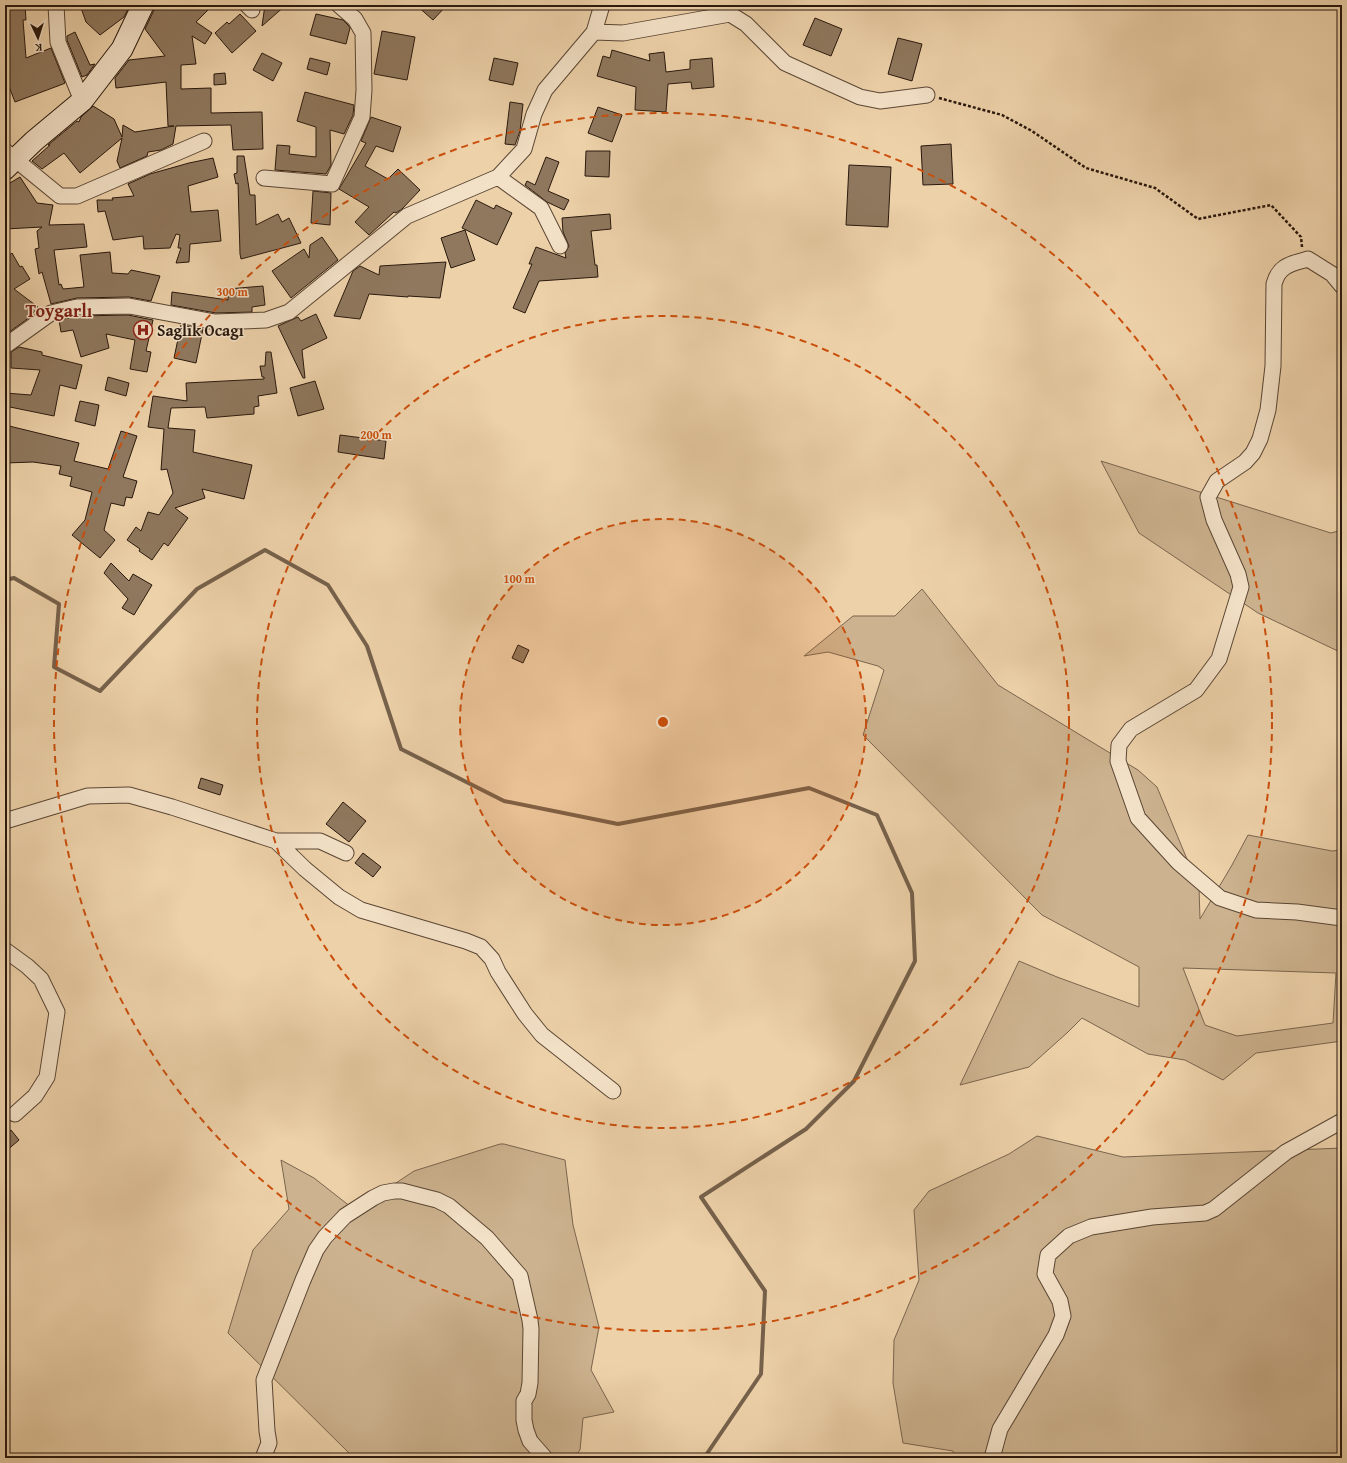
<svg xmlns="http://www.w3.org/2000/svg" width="1347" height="1463" viewBox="0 0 1347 1463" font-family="'Gentium Book Plus',serif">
	<rect width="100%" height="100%" fill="#edd1a9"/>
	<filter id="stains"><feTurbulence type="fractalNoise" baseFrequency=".005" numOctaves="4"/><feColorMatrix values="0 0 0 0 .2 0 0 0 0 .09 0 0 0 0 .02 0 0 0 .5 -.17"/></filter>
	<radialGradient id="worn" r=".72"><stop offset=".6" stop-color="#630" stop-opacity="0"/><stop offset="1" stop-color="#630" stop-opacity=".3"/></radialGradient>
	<path fill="#ccb28e" stroke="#7a654e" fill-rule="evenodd" d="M1101 461 1331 533 1342 530V653L1258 613 1139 533Z
		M922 589 998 685 1138 770 1157 787 1199 888 1200 919 1232 865 1248 835 1332 851 1342 850V1041L1256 1053 1223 1080 1185 1060 1148 1054 1082 1018 1068 1032 1029 1067 960 1085 1019 961 1057 977 1139 1007V967L1042 915 863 735 884 670 878 666 828 652 804 656 853 616H895ZM1183 968 1336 973 1333 1023 1237 1036 1205 1025Z
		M1037 1136 1123 1157 1342 1148V1458H955L953 1451 903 1443 893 1383 894 1340 919 1280 914 1210 929 1191 1009 1154Z
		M500 1144H504L565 1160 573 1225 599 1327 591 1370 614 1412 583 1418 580 1450 574 1458H354L228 1333 253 1250 289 1209 281 1160 314 1178 351 1207 384 1191 414 1171Z"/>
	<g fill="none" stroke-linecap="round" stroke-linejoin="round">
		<path stroke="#76614b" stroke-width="4" d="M5 580 14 578 59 604 54 667 100 691 197 589 265 550 328 585 367 646 401 749 504 801 618 824 809 788 877 815 912 893 915 961 854 1081 806 1129 701 1197 765 1291 761 1374 704 1458"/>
	</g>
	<path fill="#8f785e" stroke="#29180d" d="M5 5H25L26 20H23L26 58 51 48 65 83 63 84 15 102 5 76V66L7 65 5 46Z
		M80 5H130L124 17 100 35 86 22Z
		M155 5H213L196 22 212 33 205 44 192 36 196 64 181 65V89L211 88V113L262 112 263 149 233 150 231 125 176 126 173 144 161 150 148 152 147 156 120 168 117 161 122 138 80 173 64 153 42 169 32 161 50 145H48L77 121 79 122 81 117 93 106 114 119 122 137 123 125 135 132 174 126H168L166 82 116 88 115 78 129 60 165 56 145 29 154 10Z
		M265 5H286L262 26Z
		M416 5H447L433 20Z
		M240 14 256 31 232 53 215 33 227 22 229 24Z
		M316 14 343 20 348 25 350 28 346 44 310 35Z
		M815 18 842 29 831 56 803 45Z
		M382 31 415 37 407 80 374 74Z
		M75 32 90 65 95 64 87 75 82 77 67 40V36Z
		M898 38 922 44 912 81 888 74Z
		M612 50 650 61 649 54 664 52 666 72 690 69V60L712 58 714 87 692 89 691 82 668 84 666 112 635 110 636 87 597 76 603 56 610 58Z
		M262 53 282 63 273 81 253 70Z
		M310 58 330 63 327 75 307 69Z
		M494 58 518 63 513 85 489 80Z
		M225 73 226 84 214 85V74Z
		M305 92 354 105 353 115 344 134 330 130 331 165 326 174 275 170 277 145 290 146 289 154 316 157V127L297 121Z
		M510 102 523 104 520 131 515 145 505 144Z
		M598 107 622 115 612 142 588 133Z
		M371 117 401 127 393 152 376 146 365 166 388 179 398 169 420 190 402 209 396 213 394 212 369 235 355 222 369 207 339 189 366 143 361 141Z
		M951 144 953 184 923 185 921 146Z
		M586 151H610L609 177 585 176Z
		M237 156H244L250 195H255L256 225 278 214 282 222 289 218 301 243 241 259 240 254 238 183 236 184 234 174 237 173Z
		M546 157 559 162 548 191 569 200 564 210 547 202 525 185 527 181 535 185Z
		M213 158 218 177 188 186 191 212 218 210 221 241 190 244 189 262 176 263 181 248H178L180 235 176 234 170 248 144 249 143 236 113 240 105 211 98 212 97 200H113L112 198 134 196 128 184 150 174 189 163Z
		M849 165 891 167 888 227 846 225Z
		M20 177 37 203 53 205 49 225 84 224 87 247 54 250 59 285 61 284 63 289 84 287 80 255 110 252 112 273 128 274 131 270 160 276 151 301 129 297 77 298 51 304 42 272 39 274 35 249 39 248 37 231 42 227 5 229V186Z
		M313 191 331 193 330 225 311 223Z
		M476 200 494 209 496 205 512 213 497 245 462 228Z
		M610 214 611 229 591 231 595 265H597L598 277 539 281 525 313 513 308 532 264H529L536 247 566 258 565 253 569 246 563 232 562 218Z
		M465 230 475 260 451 268 441 238Z
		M322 237 338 260 291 298 272 271 304 249 309 258 310 245Z
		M12 253 20 267 22 266 30 279 14 289 38 307 30 317 5 335V259Z
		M446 262 440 298 408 296V297L369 294 360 319 334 316 353 271 360 266 379 275 380 266Z
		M263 286 265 305 252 307V312L216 313 171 305 172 292 228 300V289Z
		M316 314 327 338 302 350 305 378H303L278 326 298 317 301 321Z
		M128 315 153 320 146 351 151 352 147 372 130 369 135 340 106 334 109 348 81 357 73 330 61 332 59 320 78 316Z
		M181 325 203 329 196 363 174 358Z
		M19 347 42 352V355L82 365 76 389 60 385 54 416 5 406V393L31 395 40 370 11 368V352Z
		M266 352H271L277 393 258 396 259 406 254 407V414L207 418 205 407 171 408 168 428 195 430 193 452 252 465 244 499 202 489 205 498 175 508 188 518 168 546 164 543 152 560 139 551 140 549 127 540 136 527 141 531 148 512 159 515 173 493 167 469 161 470 164 429 148 427 153 396 187 401 186 383 264 379V377H262L260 366H265Z
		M108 377 129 383 126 396 105 390Z
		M315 381 324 409 298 416 290 388Z
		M80 401 99 405 95 426 75 421Z
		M5 425 79 443 74 461 108 469 121 431 137 436 123 477 137 481 132 498 126 497 124 506 111 503 104 530 115 540 100 558 72 535 85 520 92 492 70 486 72 477 59 474 61 466 33 462 5 463Z
		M340 435 386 441 384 459 338 452Z
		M111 563 129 581 133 574 152 585 134 615 122 608 128 599 104 573Z
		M518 645 529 650 523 663 512 658Z
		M201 778 223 785 220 795 198 788Z
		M343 802 366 821 349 842 326 824Z
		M363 853 381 867 373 877 355 863Z
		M11 1130 19 1140 5 1152V1135Z"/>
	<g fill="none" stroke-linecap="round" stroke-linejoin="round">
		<g stroke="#5a4634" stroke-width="17">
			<path id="street" d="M56 5 58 42 82 101
				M247 5 252 10
				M594 32 623 33 730 14 746 24 785 63 860 97 880 101 927 95
				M5 151 60 196H77L204 141
				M498 177 541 208 560 246
				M264 178 332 184 362 117 364 90 363 33 355 19 339 5
				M1342 286 1332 274 1308 259C1291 264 1279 265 1274 284L1273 366 1268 410 1260 439 1253 453 1245 462 1217 481 1208 497 1214 520 1238 574 1241 587 1219 659 1196 690 1131 729 1119 745 1118 761 1138 818 1178 862 1220 898 1256 910 1297 912 1342 918
				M5 346 51 313 77 307 129 306 215 322 266 320 289 312 407 216 498 177 524 149 534 114 545 90 594 32 602 5
				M5 821 88 796 129 795 172 807 276 841 305 869 339 897 361 910 466 941 481 947 492 959 498 972 525 1014 542 1035 613 1091
				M276 841H320L346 853
				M5 950 27 966 41 979 57 1012 47 1077 35 1096 15 1114
				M263 1458 269 1443 267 1431 264 1380 303 1280 316 1250 325 1237 345 1216 373 1198 383 1193 394 1191H402L425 1197 437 1200 449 1206 487 1238 520 1276 530 1320 531 1329 530 1383 528 1394 524 1401V1420L526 1430 530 1441 545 1458
				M992 1458 1000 1429 1056 1335 1063 1316 1060 1301 1045 1274 1048 1255 1069 1236 1091 1227 1152 1217 1205 1213 1214 1209 1286 1152 1342 1121"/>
		</g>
		<g stroke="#29180d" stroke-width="23">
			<path id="secondary" d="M5 169 34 141 82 101 122 49 143 5"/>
		</g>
		<path stroke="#29180d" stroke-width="2.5" stroke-dasharray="3 2" stroke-linecap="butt" d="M939 98 1002 115 1032 131 1086 168 1155 188 1198 219 1271 205 1301 237 1302 247"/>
		<use href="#street" stroke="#f3e1c7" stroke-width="15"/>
		<use href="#secondary" stroke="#f3e1c7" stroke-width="21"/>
	</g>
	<circle cx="663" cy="722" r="203" fill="#cb4f0c" fill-opacity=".12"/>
	<g fill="none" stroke="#cb4f0c" stroke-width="2" stroke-dasharray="7 5">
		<circle cx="663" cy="722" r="203"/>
		<circle cx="663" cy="722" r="406"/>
		<circle cx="663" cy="722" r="609"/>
	</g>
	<defs>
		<g id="hospital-ring" transform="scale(1)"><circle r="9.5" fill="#f3e1c7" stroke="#8f2418" stroke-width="1.5"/><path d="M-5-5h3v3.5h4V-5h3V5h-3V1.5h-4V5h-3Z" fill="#8f2418"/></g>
	</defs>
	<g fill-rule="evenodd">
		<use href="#hospital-ring" x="143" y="330"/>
	</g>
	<g text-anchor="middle" stroke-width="3" stroke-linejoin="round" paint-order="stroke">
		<g font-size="16" font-weight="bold" fill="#29180d" stroke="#f3e1c7" text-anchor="start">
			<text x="157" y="336">Saglık Ocagı</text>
		</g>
		<g font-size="18" font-weight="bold" fill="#7a1f14" stroke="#f3e1c7">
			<text x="59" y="317">Toygarlı</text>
		</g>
	</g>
	<circle cx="663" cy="722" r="6" fill="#cb4f0c" stroke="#f3e1c7" stroke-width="2"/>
	<g font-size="12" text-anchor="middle" font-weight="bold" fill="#cb4f0c" stroke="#f3e1c7" stroke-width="3" stroke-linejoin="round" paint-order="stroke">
		<text x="232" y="296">300 m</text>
		<text x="376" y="439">200 m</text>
		<text x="519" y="583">100 m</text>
	</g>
	<rect width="1347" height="1463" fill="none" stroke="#edd1a9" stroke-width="20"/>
	<rect x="6" y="6" width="1335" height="1451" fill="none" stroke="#29180d" stroke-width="2"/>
	<rect x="10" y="10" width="1327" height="1443" fill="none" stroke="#29180d"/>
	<g transform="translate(38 38) rotate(176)" stroke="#f3e1c7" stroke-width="3" paint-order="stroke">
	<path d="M0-3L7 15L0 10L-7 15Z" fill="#29180d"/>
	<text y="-6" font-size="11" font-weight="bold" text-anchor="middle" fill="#29180d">K</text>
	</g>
	<rect width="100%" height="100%" filter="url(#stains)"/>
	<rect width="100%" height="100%" fill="url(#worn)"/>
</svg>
